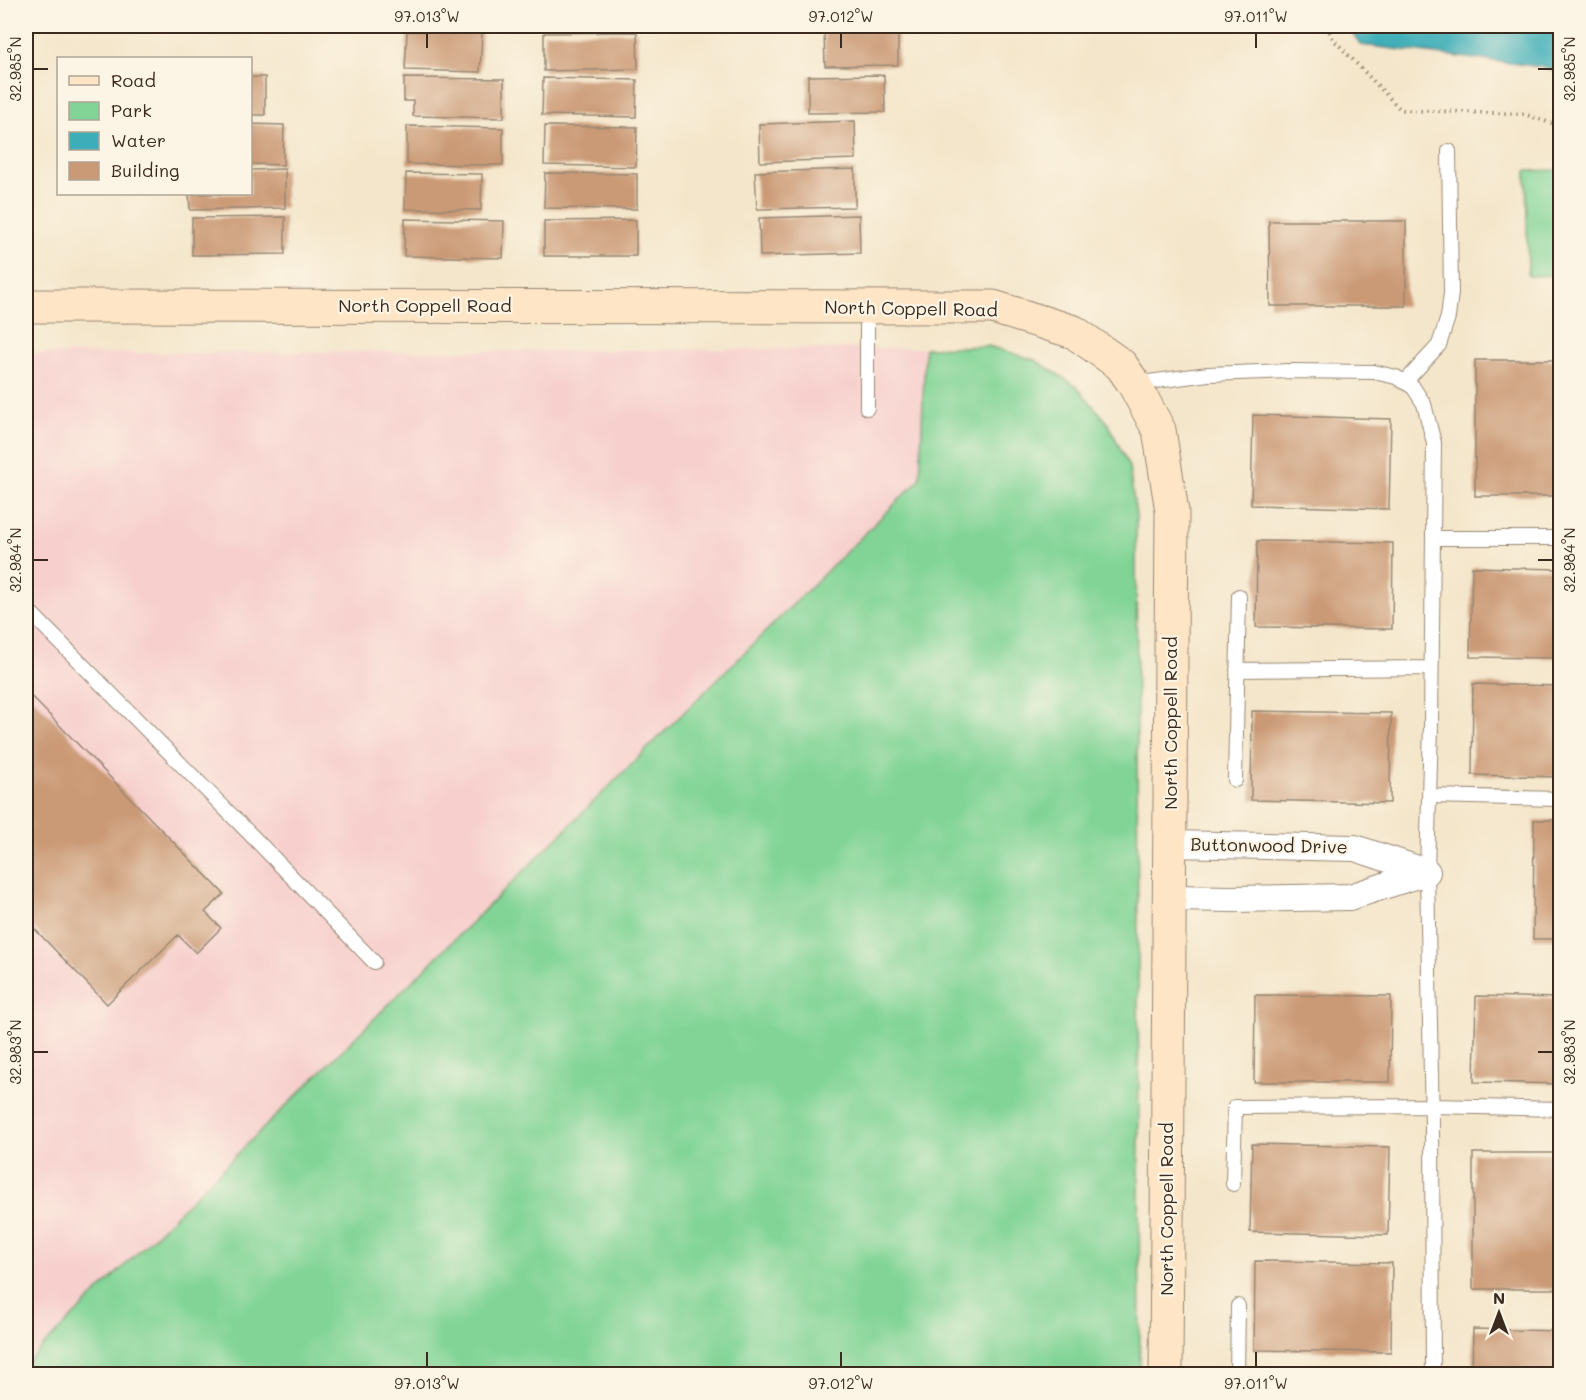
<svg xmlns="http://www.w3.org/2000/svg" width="1586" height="1400" viewBox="0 0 1586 1400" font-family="Mali,sans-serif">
	<rect width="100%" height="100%" fill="#fcf5e5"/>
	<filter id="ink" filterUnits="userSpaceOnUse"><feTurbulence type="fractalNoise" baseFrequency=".0167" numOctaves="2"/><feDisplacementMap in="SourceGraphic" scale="12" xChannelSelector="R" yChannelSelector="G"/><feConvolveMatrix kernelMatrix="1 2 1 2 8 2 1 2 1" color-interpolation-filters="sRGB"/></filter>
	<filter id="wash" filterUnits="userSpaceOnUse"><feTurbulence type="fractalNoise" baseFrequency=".008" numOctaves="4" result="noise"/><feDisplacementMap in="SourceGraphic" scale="24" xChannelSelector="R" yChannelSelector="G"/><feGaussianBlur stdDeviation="1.35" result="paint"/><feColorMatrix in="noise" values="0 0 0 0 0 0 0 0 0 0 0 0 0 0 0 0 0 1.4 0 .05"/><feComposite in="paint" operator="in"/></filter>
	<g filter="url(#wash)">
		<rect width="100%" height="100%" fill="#f4e6cb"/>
		<path fill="#f7d0ce" d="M925 348 920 479 26 1363V354Z"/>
		<path fill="#81d496" stroke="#5e7f5a" stroke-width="1.5" d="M1560 170V275L1528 276 1526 171Z
			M988 346 1035 360 1076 386 1108 423 1129 467 1136 516 1140 1374H26V1363L920 479 925 348Z"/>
		<path fill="#3daeb8" stroke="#3c6c6b" stroke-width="1.5" d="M1347 26H1560V72L1543 67 1361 45Z"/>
		<g id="blocks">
			<path fill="#ca9975" d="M898 28V65L825 66 824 30Z
				M407 31 482 33 480 72 405 70Z
				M637 32 638 69 544 71V33Z
				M884 75 885 112 808 113V76Z
				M250 77H265V115H250Z
				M404 78 504 79V118L413 116V101H404Z
				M543 78 637 80 636 117 542 115Z
				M855 121 856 159 760 162 759 124Z
				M250 124 284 125 283 165 250 164Z
				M407 126 503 128V165L407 164Z
				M545 126 637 127 636 167 544 165Z
				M285 169V208L190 210 189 194H250V170Z
				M855 169V207L757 209 755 172Z
				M406 173 482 174 481 210 405 209Z
				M545 173 637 174V209L544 208Z
				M859 215 860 253 760 256 759 218Z
				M285 217V254L192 255V218Z
				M405 219 504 221 503 258 404 256Z
				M636 220V256H544V221Z
				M1269 221H1406V306H1270Z
				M1475 360H1560V496H1475Z
				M1253 415 1391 419 1389 509 1251 505Z
				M1257 541 1393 543 1392 629 1256 627Z
				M1472 567 1560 569V658L1470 657Z
				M1473 684 1560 686V777L1472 775Z
				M26 691 224 894 205 912 221 928 196 953 178 935 107 1004 26 920Z
				M1252 711 1391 713 1390 803 1251 800Z
				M1534 820H1560V939H1533Z
				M1255 995 1391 996 1390 1082H1254Z
				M1476 996 1560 998V1084L1474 1082Z
				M1252 1144 1390 1147 1388 1235 1250 1232Z
				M1473 1153H1560V1289H1473Z
				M1255 1261 1392 1263 1391 1352 1254 1350Z
				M1473 1329 1560 1331V1374H1472Z"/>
		</g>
	</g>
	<g filter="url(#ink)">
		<use href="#blocks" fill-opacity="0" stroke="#988874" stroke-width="1.5"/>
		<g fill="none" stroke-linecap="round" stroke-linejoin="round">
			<g stroke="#988874" stroke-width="16">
				<path id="lane" d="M1405 382 1439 345 1448 317 1451 293 1449 151
					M1134 384 1208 374 1289 371 1374 372 1396 377 1413 387 1424 404 1434 443 1431 725 1427 872 1432 1125 1433 1374
					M867 408V307
					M1433 538H1560
					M26 608 258 842 374 962
					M1237 670 1431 668
					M1235 780 1239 596
					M1430 796 1560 799
					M1233 1184 1235 1107 1432 1106 1560 1109
					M1237 1374 1238 1306"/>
			</g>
			<g stroke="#988874" stroke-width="28">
				<path id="street" d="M1170 844 1355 848 1427 872
					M1170 898 1232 899 1350 897 1427 872"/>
			</g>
			<g stroke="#988874" stroke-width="35">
				<path id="secondary" d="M26 306 993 307 1074 332 1121 365 1134 384 1159 430 1172 511 1166 1374"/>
			</g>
			<path stroke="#988874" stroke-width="4" stroke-dasharray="1.5 4.5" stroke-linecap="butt" d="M1327 26 1333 39 1401 110 1524 114 1560 126"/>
			<use href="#lane" stroke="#fff" stroke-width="14"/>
			<use href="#street" stroke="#fff" stroke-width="26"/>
			<use href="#secondary" stroke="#fde5c5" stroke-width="33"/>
		</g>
	</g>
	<path fill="none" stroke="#3b2a1e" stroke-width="2" d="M427 33V48M841 33V48M1256 33V48M33 69H48M1538 69H1553M33 560H48M1538 560H1553M33 1052H48M1538 1052H1553M427 1352V1367M841 1352V1367M1256 1352V1367"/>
	<g text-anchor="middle" stroke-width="4.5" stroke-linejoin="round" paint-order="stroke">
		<g font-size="18" fill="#3b2a1e" stroke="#fcf5e5">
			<text x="425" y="312">North Coppell Road</text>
			<text transform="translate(911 309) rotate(1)" y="6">North Coppell Road</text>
			<text transform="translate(1171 723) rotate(-90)" y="6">North Coppell Road</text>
			<text transform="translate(1269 846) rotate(1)" y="6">Buttonwood Drive</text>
			<text transform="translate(1167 1209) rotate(-90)" y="6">North Coppell Road</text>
		</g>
	</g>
	<rect width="1586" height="1400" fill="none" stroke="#fcf5e5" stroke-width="66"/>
	<rect x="57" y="57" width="195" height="138" fill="#fcf5e5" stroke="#afa495" stroke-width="1.5"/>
	<rect x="69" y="76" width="30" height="9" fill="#fde5c5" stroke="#afa495" stroke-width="1.5"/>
	<text x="111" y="87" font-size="18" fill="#3b2a1e">Road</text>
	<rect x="69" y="102" width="30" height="18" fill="#81d496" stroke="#afa495" stroke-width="1.5"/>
	<text x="111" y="117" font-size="18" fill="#3b2a1e">Park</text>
	<rect x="69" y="132" width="30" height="18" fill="#3daeb8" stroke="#afa495" stroke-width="1.5"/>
	<text x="111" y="147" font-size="18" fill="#3b2a1e">Water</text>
	<rect x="69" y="162" width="30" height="18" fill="#ca9975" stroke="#afa495" stroke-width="1.5"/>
	<text x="111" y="177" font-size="18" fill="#3b2a1e">Building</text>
	<g transform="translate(1499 1313)" stroke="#fcf5e5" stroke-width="4.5" paint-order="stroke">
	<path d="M0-4.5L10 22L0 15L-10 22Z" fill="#3b2a1e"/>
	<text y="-9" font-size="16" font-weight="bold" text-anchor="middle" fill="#3b2a1e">N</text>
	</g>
	<rect x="33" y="33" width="1520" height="1334" fill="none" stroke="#3b2a1e" stroke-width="2"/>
	<g font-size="15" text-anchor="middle" fill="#3b2a1e">
		<text x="427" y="22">97.013°W</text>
		<text x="841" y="22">97.012°W</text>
		<text x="1256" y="22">97.011°W</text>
		<text transform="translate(16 69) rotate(-90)" y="5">32.985°N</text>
		<text transform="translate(1570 69) rotate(-90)" y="5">32.985°N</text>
		<text transform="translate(16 560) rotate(-90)" y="5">32.984°N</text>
		<text transform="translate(1570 560) rotate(-90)" y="5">32.984°N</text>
		<text transform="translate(16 1052) rotate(-90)" y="5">32.983°N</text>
		<text transform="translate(1570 1052) rotate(-90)" y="5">32.983°N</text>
		<text x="427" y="1389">97.013°W</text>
		<text x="841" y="1389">97.012°W</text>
		<text x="1256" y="1389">97.011°W</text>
	</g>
</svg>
